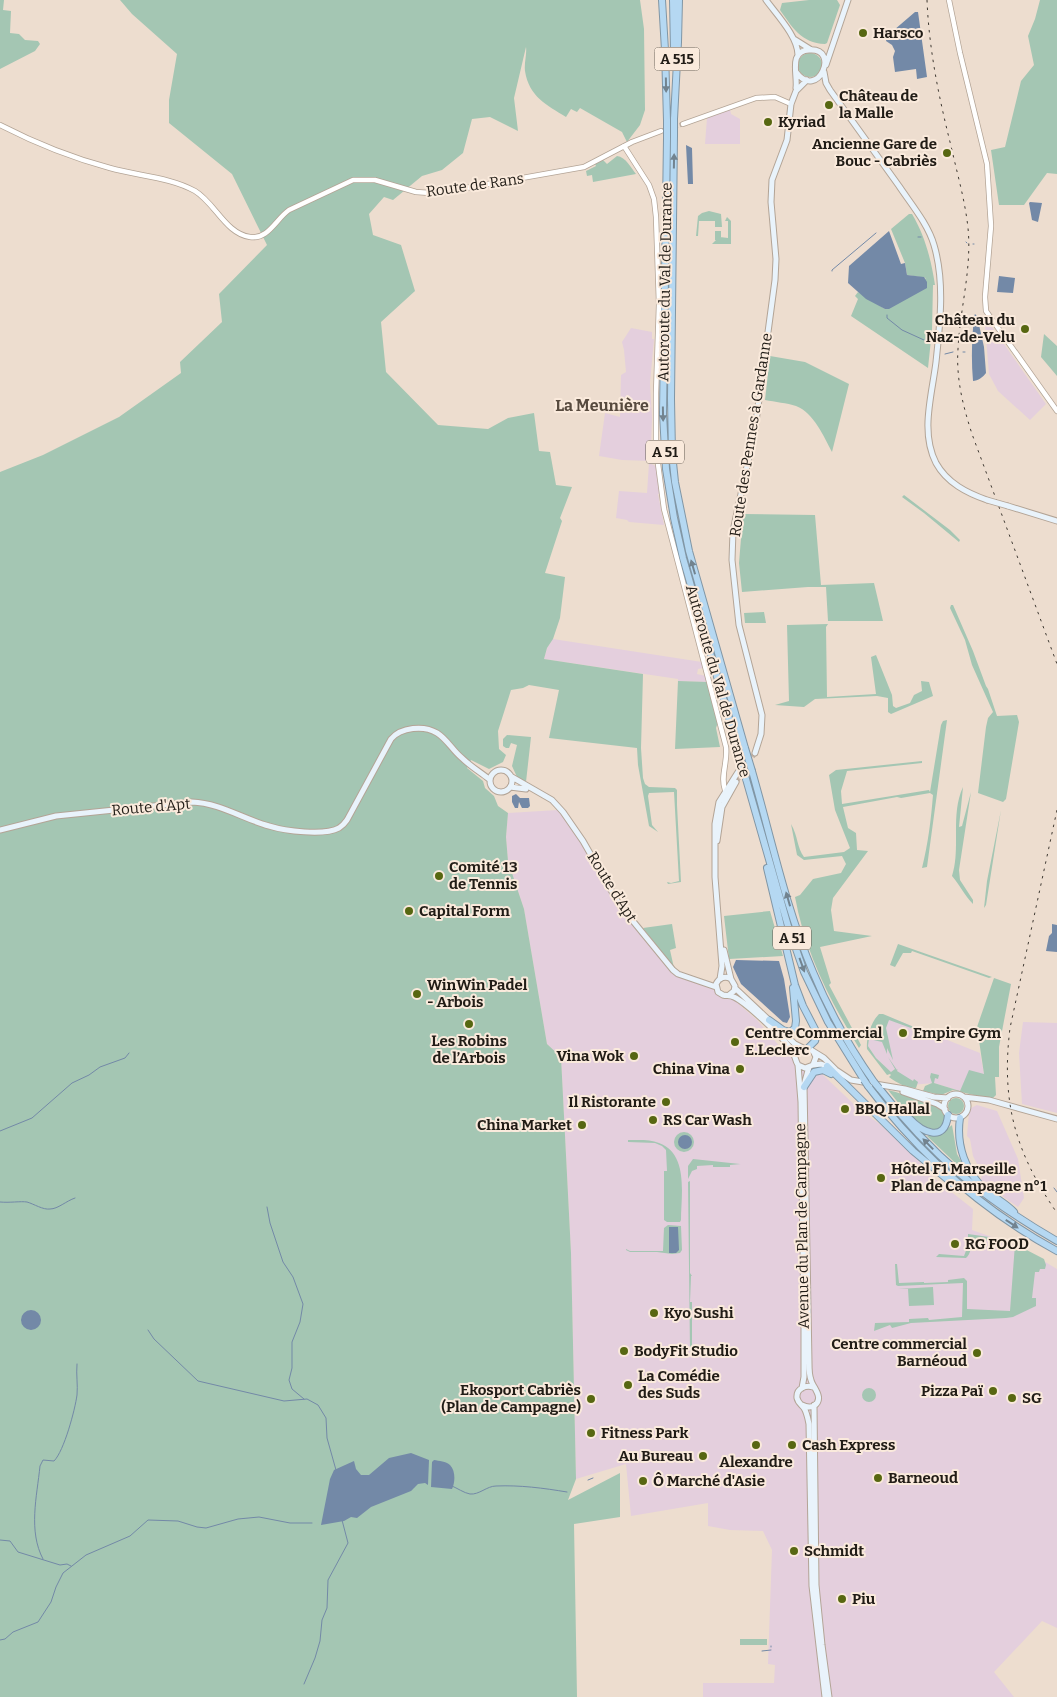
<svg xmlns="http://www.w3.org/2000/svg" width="1057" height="1697" viewBox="0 0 1057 1697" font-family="Bitter,serif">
	<rect width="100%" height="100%" fill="#edddcf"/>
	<path fill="#e4cfdd" d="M730 109 731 114 740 119V144H705L707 118Z
		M985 326 992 327 1046 404 1030 420 998 391 989 374Z
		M631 328 652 332V339H654L650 383 652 418 651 446 648 447V451L650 452 651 461 622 460 599 456 605 413 620 417 621 375 626 372 624 350 622 342Z
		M649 463 656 466 660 494H658L664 525 629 522 627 520 616 518 619 491 647 493Z
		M553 639 702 662 703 668 698 669 697 674 706 676 708 682 678 681V679L544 659 547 648Z
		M558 810 574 829 618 906 670 969 679 977 713 988 733 999 757 1020 787 1055 822 1074 860 1110 881 1125 930 1172V1175L973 1209 972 1230 1020 1247 1057 1269V1628L1042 1621 994 1672 1014 1697H703V1683H774L775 1665 768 1664 772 1550 763 1531 730 1530 708 1526V1503L631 1516 626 1464 576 1479 571 1253 561 1057 547 1044 524 909 508 861 506 837 508 813Z
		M887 1016 980 1053 984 1074 960 1091 934 1083 911 1085 891 1072 876 1058 868 1046 869 1039Z
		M1023 1022 1057 1023V1113L1022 1104 1019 1053Z
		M977 1105 997 1111 1018 1159 1024 1198 1018 1207 986 1185 981 1180 982 1174 973 1156 970 1139 967 1136 969 1112 971 1108Z"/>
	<path fill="#a4c6b3" d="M0 0H4L3 10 11 11 10 33 19 34 25 40 38 41 40 44 35 51 0 69Z
		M120 0H640L644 29 645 110 640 125 627 142 622 132 580 108 577 112 571 109 566 117C547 105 529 97 525 71 524 63 527 54 526 47L514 98 518 131 490 117 472 119 463 153 442 170 422 176 393 200 384 197 369 214 373 235 401 245 415 291 381 322 386 372 438 425 488 429 508 418 534 413 539 451 550 452 556 485 572 487 560 518 562 521 545 573 565 577 560 618 553 639 547 648 544 659 643 674 641 748 643 778 645 784 649 787 675 788 677 790V805L681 882 668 884 667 882 671 883 679 881 674 792 649 793 648 796 652 825 658 832 649 826 638 765 637 748 549 738 559 690 529 685 523 688 511 690 498 731 499 749 506 755 503 762 489 769 471 760 467 768 483 781 485 788 494 796 498 806 508 813 506 837 508 861 524 909 547 1044 561 1057 571 1253 576 1479 568 1500 620 1473V1517L574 1524 577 1697H0V472L43 455 119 417 181 373 180 362 222 322 219 294 267 245 232 174 169 123V100L177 54 132 14Z
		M809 0H837L840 5 827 43 825 44C801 43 792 27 780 10L782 3Z
		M1040 0H1057V174L1047 173 1024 205H999L991 150 1005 147 1021 81 1034 65 1028 36 1035 19Z
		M798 65a12 12 0 1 1 24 0a12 12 0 1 1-24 0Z
		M617 156C626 157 631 168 636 174L593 182 592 175 587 176 586 171 596 166 595 164 603 160 607 164Z
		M709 211 721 214 722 227H715V221H699L698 236H696L698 216 702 213Z
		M909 214H912C925 236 931 259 935 285H933L932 330 928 368 851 316 858 299 855 296 858 292 885 309 926 278 907 275 905 263 891 229Z
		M727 217 731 221V244H712L716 240H715V231H721V237L716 240 720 237 728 238V221H725Z
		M1044 334 1057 346V376L1041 357Z
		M770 356 805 362 849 384 832 452C824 437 814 413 796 406 787 403 775 402 765 400Z
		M904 495 950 530 960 540 959 542 924 513 902 497Z
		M743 514 815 515 821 585 874 583 883 621H828L826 587H808L742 592 739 563Z
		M951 605H953L973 651 986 686 988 689 997 716 1017 715 1019 722 1006 799 1003 802 978 793 986 727 988 718 993 712 972 665 965 640 950 608Z
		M764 612 766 623H745L744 613Z
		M828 624 826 627 827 697 876 694 871 657 876 655 892 695 893 706 896 708 910 703 914 695 922 691 921 681 929 682 933 696 891 714 888 712V698L877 696 815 699 804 707 775 705 789 701 787 625Z
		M678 681 708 682 718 722 716 728 720 747 675 749Z
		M947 720 927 867 922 868C928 844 931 820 933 795L930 793 901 798 897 797 843 807 848 828 856 833 857 850 868 851 833 898 831 910 834 931 872 936 820 947 831 983 829 985 861 1045 859 1048C830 1001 805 952 795 897L800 895 813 879 841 873 846 864 842 856 804 860 797 855 791 824C798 836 797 848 804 857L844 852 850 848 835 810 829 775 836 770 922 761V763L847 771 841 791 842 804 929 790 930 792 941 725 943 721Z
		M507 735 531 737 526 782 517 777 512 766 517 745 511 743 509 748H506L503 746V739Z
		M963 787 959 827 962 826 971 792 959 870 960 880 973 900V904C964 895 960 885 952 876 961 848 950 815 963 787Z
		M1001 810 986 905 984 908 987 881Z
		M770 911 783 956 729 959 724 916Z
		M672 924 676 948 670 950 674 968 643 928Z
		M898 944 992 977 989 978 912 951 911 953H903L895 967 890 965Z
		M994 978 1011 984 999 1047V1077H995L996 1095 993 1098 982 1097 953 1090 941 1095 923 1091 925 1086 932 1083 930 1077 931 1073 939 1075 938 1079 935 1078 934 1083 960 1091 969 1070 984 1074 977 1027Z
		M879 1014H883L921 1030 922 1032 889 1020 886 1028 893 1060 887 1048V1054L882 1042 869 1039 868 1046 876 1058 891 1072 895 1069 888 1057 897 1070 898 1069 897 1071 913 1081 914 1079 918 1082 916 1088C906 1088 897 1083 889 1077L891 1075 890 1074 887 1075 867 1049C866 1038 871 1022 879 1014Z
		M888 1090C897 1092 936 1104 942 1110 946 1115 944 1120 943 1125L937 1130C915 1127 902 1107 888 1090Z
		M948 1106a8 8 0 1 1 16 0a8 8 0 1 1-16 0Z
		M952 1125 957 1154 970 1177 927 1136 941 1134Z
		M674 1142a10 10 0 1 1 20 0a10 10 0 1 1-20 0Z
		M628 1140C638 1140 650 1139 659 1143 689 1154 681 1195 681 1220L680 1222H667L664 1220V1171H667L666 1150 662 1146 655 1143 628 1142Z
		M693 1159 740 1164H741L730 1165V1167H713V1165L697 1166V1169L692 1171 688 1179V1166Z
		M690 1181V1273L692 1276H691L690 1302H692V1352L690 1351 688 1182Z
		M668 1225 681 1226 682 1250 680 1253 672 1254 657 1252H630L626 1250V1243V1249L630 1251H663L664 1228Z
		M968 1234 1003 1239 1008 1243 974 1239C971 1245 971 1254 966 1258L936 1257 939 1254 964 1256 967 1248H968Z
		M1015 1244 1044 1259 1046 1265 1045 1269H1040L1039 1272H1035L1032 1298H1036V1306L1013 1317 1006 1318 911 1323 892 1328 890 1325 874 1331 875 1323 909 1322V1319L928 1318 929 1320 962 1317 963 1283 898 1286 896 1285 895 1264H897L899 1283 924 1282V1283L948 1282V1280L964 1278 967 1281V1309L1010 1311Z
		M933 1287 934 1305 909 1306 908 1289H898Z
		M862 1395a7 7 0 1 1 14 0a7 7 0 1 1-14 0Z
		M740 1639H767V1645H740Z"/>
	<path fill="#7389a7" d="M915 12H918L927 77 917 79 916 69 895 72 893 57 895 51 892 45 886 41 887 36Z
		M686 145 692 148 693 184H688Z
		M1030 202 1042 203 1038 222 1032 220 1029 203Z
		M889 231 901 264 905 263 907 275 924 277 927 282V288L889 309H885L866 299 848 283 849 266Z
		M999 276 1015 278 1013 293 997 292Z
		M975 314 977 316 984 347 986 373C983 377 978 381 973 381 971 359 972 338 974 316Z
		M516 794 520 798H529L530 806 528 808H522L519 802 518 808H515L512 802V796Z
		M1052 924 1057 925V952L1046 951 1049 936 1052 933Z
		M736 960 779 961 784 979 790 1017 787 1023 783 1022 741 984 733 967Z
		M678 1142a7 7 0 1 1 14 0a7 7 0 1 1-14 0Z
		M669 1227H678L679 1250 676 1253H669Z
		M21 1320a10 10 0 1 1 20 0a10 10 0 1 1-20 0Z
		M411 1453 429 1460 428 1485 425 1483 418 1484 411 1491 371 1507 357 1518 351 1517 344 1521 321 1525 330 1479 334 1470 354 1461 356 1469 361 1475H369L389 1458Z
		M434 1460C439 1461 446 1461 450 1465 456 1471 455 1483 452 1489L431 1487 432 1462Z"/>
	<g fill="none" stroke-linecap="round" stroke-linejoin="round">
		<path stroke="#7389a7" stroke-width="1" d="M918 237H921
			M966 242 967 243
			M973 244H974
			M832 271V270L876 233
			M887 315V318L902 330 924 340
			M927 341 929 342
			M963 352H965
			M945 354 953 352
			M0 1131 32 1118 72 1083 89 1075 100 1067 125 1058 129 1053
			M1054 1188 1057 1192
			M0 1202C9 1203 21 1201 27 1202 34 1204 43 1210 50 1209 58 1209 66 1201 75 1198
			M267 1207 270 1223 283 1262 293 1277 303 1304 300 1322 292 1342V1368L289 1380 292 1389 304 1399
			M148 1330 154 1339 198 1381 284 1401 307 1399 318 1405 326 1418 327 1438 336 1470
			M588 1480 593 1478
			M452 1486C457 1488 464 1493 470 1494 479 1495 487 1486 496 1486 520 1485 543 1488 567 1492
			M0 1540 10 1541 18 1552 60 1565 67 1564 71 1566
			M43 1559C28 1531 37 1496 40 1466L43 1460 54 1461C64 1451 75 1410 77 1395 78 1385 76 1375 77 1364
			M0 1640 5 1639 13 1632 38 1622 51 1602 56 1587 63 1573 86 1555 130 1536 148 1520 178 1521 197 1527 206 1528 238 1519 259 1517 290 1523H312
			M771 1647V1646
			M762 1651 771 1650
			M304 1684 315 1658 320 1641 322 1620 327 1608 328 1580 348 1543 342 1520"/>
		<path stroke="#c4b6aa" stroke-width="4.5" stroke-dasharray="4.5 2" stroke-linecap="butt" d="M661 131 683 124"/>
		<path stroke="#c4b6aa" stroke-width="5" stroke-dasharray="5 2.5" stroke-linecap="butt" d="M736 782 755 753"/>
		<g stroke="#b3a496" stroke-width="6">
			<path id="tertiary" d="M949 0 960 53 987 164 991 226 985 297 986 311 1057 411
				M683 124 756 98 775 97 791 104
				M0 125C35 143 72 158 110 168 138 176 170 177 195 191 215 203 226 234 250 237 268 240 276 219 289 210L353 180H375L416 192 430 193 449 191 584 167 632 142 661 131
				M624 146 649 185 654 199 656 217 659 304 656 393V449L664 509 726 747C728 762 720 776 725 790"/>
		</g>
		<g stroke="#b3a496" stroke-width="7">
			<path id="secondary" d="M766 0C777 15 798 37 798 55
				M794 39 810 49
				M826 65 848 0
				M796 72C818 102 841 47 809 50 788 51 798 75 796 88
				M824 72 826 83 830 90C853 122 876 154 899 186 911 204 928 224 934 245 945 282 940 324 936 362 932 395 920 432 936 463 947 483 967 493 987 500
				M1008 506 1057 521
				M755 753 761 734 762 715 739 625 732 560 733 531 755 429 775 280 776 259 771 202 772 180 787 140 791 104 796 91 807 80
				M490 781a11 11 0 1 1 22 0a11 11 0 1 1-22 0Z
				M512 777 552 800 563 812 583 841 619 904 673 970 678 974 716 987
				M510 787 526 789
				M0 830 56 816 192 802C220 803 243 819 269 826 285 831 324 836 339 828 342 826 345 823 347 820L391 739C401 727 424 725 437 733 447 739 453 751 462 758 470 766 480 772 489 779
				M717 841 722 807 736 782
				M724 950 731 979 735 986 734 991 729 995
				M720 979 722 966 715 877V824L719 802 738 772
				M731 979C725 975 719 978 716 984L718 992 723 995C727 996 730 995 734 997 747 1003 783 1038 792 1050 795 1055 795 1060 798 1065L805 1068 813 1065 816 1057 814 1053
				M735 988 771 1022
				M779 1029 795 1044 803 1048 811 1050 824 1058 836 1070 851 1080 905 1089 934 1097 948 1098
				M798 1065 801 1102 804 1324V1377L802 1388
				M813 1065 821 1064 829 1067
				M903 1092 937 1104 945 1109
				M944 1106a12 12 0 1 1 24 0a12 12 0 1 1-24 0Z
				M964 1097 989 1100 1057 1119
				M813 1387C806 1385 796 1388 797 1398 798 1403 802 1405 804 1408 807 1413 808 1419 809 1424L812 1586 825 1697
				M802 1405C806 1407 809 1408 814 1406 825 1398 813 1388 811 1380 809 1375 809 1369 809 1363L804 1085 809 1067
				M814 1405 816 1585 822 1645 829 1697"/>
		</g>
		<g stroke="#8196a5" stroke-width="8">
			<path id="motorway" d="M662 0 665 50 667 121
				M673 0 674 52
				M674 119 678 42 679 0
				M674 135 671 399 672 453 675 482 689 551 745 748
				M667 138 663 414 666 469 674 518 683 558 740 757
				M752 771C771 837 786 909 813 972 829 1011 850 1048 874 1082
				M746 779 788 926 804 972 828 1022 864 1080
				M767 868 795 985 803 1006 817 1033 815 1041 808 1048
				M769 1020 783 1030 790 1032 795 1028 796 1021 793 988
				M827 1066 913 1151 959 1189
				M868 1086C919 1154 982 1210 1057 1251
				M804 1087 814 1072 823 1070 831 1074
				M879 1088C931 1155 984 1199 1057 1241
				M909 1118C922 1132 945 1144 948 1115
				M960 1118C956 1144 965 1173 987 1191 995 1198 1007 1204 1014 1212"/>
		</g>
		<use href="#tertiary" stroke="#fff" stroke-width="4.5"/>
		<use href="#secondary" stroke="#e9f3fb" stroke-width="5"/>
		<use href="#motorway" stroke="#b5d8f2" stroke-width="6"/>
		<path stroke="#3f3932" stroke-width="1" stroke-dasharray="2.5 5" stroke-linecap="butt" d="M927 0C929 50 939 98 951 146 957 173 965 200 968 228 972 269 960 308 958 349 956 379 963 406 972 434L1057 664
			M1057 810 1010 1028C1001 1102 1015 1152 1057 1213"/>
		<g stroke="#b3a496" stroke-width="7" stroke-linecap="butt">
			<path id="secondary-bridge" d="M987 500 1008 506"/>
		</g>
		<g stroke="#8196a5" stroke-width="8" stroke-linecap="butt">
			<path id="motorway-bridge" d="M674 119V135
				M667 138V121
				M745 748 752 771
				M740 757 746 779
				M864 1080 868 1086
				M874 1082 879 1088"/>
		</g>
		<use href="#secondary-bridge" stroke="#e9f3fb" stroke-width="5"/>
		<use href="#motorway-bridge" stroke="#b5d8f2" stroke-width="6"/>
	</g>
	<defs><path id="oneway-solid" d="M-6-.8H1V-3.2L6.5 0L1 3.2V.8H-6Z" transform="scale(1.25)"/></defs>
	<g fill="#72838f">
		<use href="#oneway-solid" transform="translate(666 85) rotate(89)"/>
		<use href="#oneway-solid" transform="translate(674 161) rotate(-89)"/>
		<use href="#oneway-solid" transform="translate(663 414) rotate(89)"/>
		<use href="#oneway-solid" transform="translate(693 567) rotate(-106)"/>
		<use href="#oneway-solid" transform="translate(788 899) rotate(-106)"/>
		<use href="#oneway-solid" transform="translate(802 965) rotate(70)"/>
		<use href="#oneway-solid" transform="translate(928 1144) rotate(-134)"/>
		<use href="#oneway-solid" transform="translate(1012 1224) rotate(33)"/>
	</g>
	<g fill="#576711" stroke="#faeadc" stroke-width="2">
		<circle cx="863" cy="33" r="5"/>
		<circle cx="829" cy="105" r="5"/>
		<circle cx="768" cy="122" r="5"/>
		<circle cx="947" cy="153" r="5"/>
		<circle cx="1025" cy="329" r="5"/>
		<circle cx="439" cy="876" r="5"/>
		<circle cx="409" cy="911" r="5"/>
		<circle cx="417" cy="994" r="5"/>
		<circle cx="469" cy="1024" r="5"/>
		<circle cx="903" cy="1033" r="5"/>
		<circle cx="735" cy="1042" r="5"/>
		<circle cx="634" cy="1056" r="5"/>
		<circle cx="740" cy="1069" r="5"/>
		<circle cx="666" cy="1102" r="5"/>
		<circle cx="845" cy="1109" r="5"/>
		<circle cx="653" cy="1120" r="5"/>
		<circle cx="582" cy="1125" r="5"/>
		<circle cx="881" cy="1178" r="5"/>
		<circle cx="955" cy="1244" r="5"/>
		<circle cx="654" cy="1313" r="5"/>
		<circle cx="624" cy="1351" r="5"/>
		<circle cx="977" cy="1353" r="5"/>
		<circle cx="628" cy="1385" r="5"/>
		<circle cx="993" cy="1391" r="5"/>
		<circle cx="1012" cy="1398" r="5"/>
		<circle cx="591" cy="1399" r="5"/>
		<circle cx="591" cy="1433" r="5"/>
		<circle cx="756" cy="1445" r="5"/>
		<circle cx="792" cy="1445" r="5"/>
		<circle cx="703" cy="1456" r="5"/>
		<circle cx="878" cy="1478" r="5"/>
		<circle cx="643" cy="1481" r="5"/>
		<circle cx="794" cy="1551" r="5"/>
		<circle cx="842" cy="1599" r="5"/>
	</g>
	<g text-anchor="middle" stroke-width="4" stroke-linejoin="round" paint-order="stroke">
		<g fill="#faeadc" stroke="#625a51" stroke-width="1">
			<rect x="654.5" y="47.5" width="45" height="23" rx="4"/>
			<rect x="646" y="440.5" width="38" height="23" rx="4"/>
			<rect x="773" y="926.5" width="38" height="23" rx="4"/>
		</g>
		<g font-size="14" font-weight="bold" fill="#211c16">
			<text x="677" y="64">A 515</text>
			<text x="665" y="457">A 51</text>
			<text x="792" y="943">A 51</text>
		</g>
		<g font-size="15" font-weight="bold" fill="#211c16" stroke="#faeadc" text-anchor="start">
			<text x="873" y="38">Harsco</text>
			<text x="839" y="101">Château de<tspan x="839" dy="17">la Malle</tspan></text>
			<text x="778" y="127">Kyriad</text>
			<text x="937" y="149" text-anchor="end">Ancienne Gare de<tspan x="937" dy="17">Bouc - Cabriès</tspan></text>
			<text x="1015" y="325" text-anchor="end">Château du<tspan x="1015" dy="17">Naz-de-Velu</tspan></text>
			<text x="449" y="872">Comité 13<tspan x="449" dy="17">de Tennis</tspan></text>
			<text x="419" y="916">Capital Form</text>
			<text x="427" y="990">WinWin Padel<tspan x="427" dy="17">- Arbois</tspan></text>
			<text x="745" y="1038">Centre Commercial<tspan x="745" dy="17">E.Leclerc</tspan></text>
			<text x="913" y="1038">Empire Gym</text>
			<text x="469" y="1046" text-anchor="middle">Les Robins<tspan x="469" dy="17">de l’Arbois</tspan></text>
			<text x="624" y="1061" text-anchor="end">Vina Wok</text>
			<text x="730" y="1074" text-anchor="end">China Vina</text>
			<text x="656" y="1107" text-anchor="end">Il Ristorante</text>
			<text x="855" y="1114">BBQ Hallal</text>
			<text x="663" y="1125">RS Car Wash</text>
			<text x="572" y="1130" text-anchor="end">China Market</text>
			<text x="891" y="1174">Hôtel F1 Marseille<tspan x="891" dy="17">Plan de Campagne n°1</tspan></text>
			<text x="965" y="1249">RG FOOD</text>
			<text x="664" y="1318">Kyo Sushi</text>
			<text x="967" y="1349" text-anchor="end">Centre commercial<tspan x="967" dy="17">Barnéoud</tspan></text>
			<text x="634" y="1356">BodyFit Studio</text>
			<text x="638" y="1381">La Comédie<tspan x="638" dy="17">des Suds</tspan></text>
			<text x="581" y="1395" text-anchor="end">Ekosport Cabriès<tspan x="581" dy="17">(Plan de Campagne)</tspan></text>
			<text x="983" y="1396" text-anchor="end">Pizza Paï</text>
			<text x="1022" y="1403">SG</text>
			<text x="601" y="1438">Fitness Park</text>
			<text x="802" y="1450">Cash Express</text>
			<text x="693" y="1461" text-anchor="end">Au Bureau</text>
			<text x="756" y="1467" text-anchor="middle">Alexandre</text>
			<text x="888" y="1483">Barneoud</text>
			<text x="653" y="1486">Ô Marché d'Asie</text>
			<text x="804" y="1556">Schmidt</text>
			<text x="852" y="1604">Piu</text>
		</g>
		<g font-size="15" fill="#211c16" stroke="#faeadc">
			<text transform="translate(475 185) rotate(-8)" y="5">Route de Rans</text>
			<text transform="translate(665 282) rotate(-89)" y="5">Autoroute du Val de Durance</text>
			<text transform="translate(751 435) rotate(-81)" y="5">Route des Pennes à Gardanne</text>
			<text transform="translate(718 681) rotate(74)" y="5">Autoroute du Val de Durance</text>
			<text transform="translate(151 807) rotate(-5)" y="5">Route d'Apt</text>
			<text transform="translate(612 887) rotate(58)" y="5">Route d'Apt</text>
			<text transform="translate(802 1226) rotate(-91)" y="5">Avenue du Plan de Campagne</text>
		</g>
		<g font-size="16" font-weight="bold" fill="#574a3e" stroke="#faeadc">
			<text x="602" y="411">La Meunière</text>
		</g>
	</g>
</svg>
